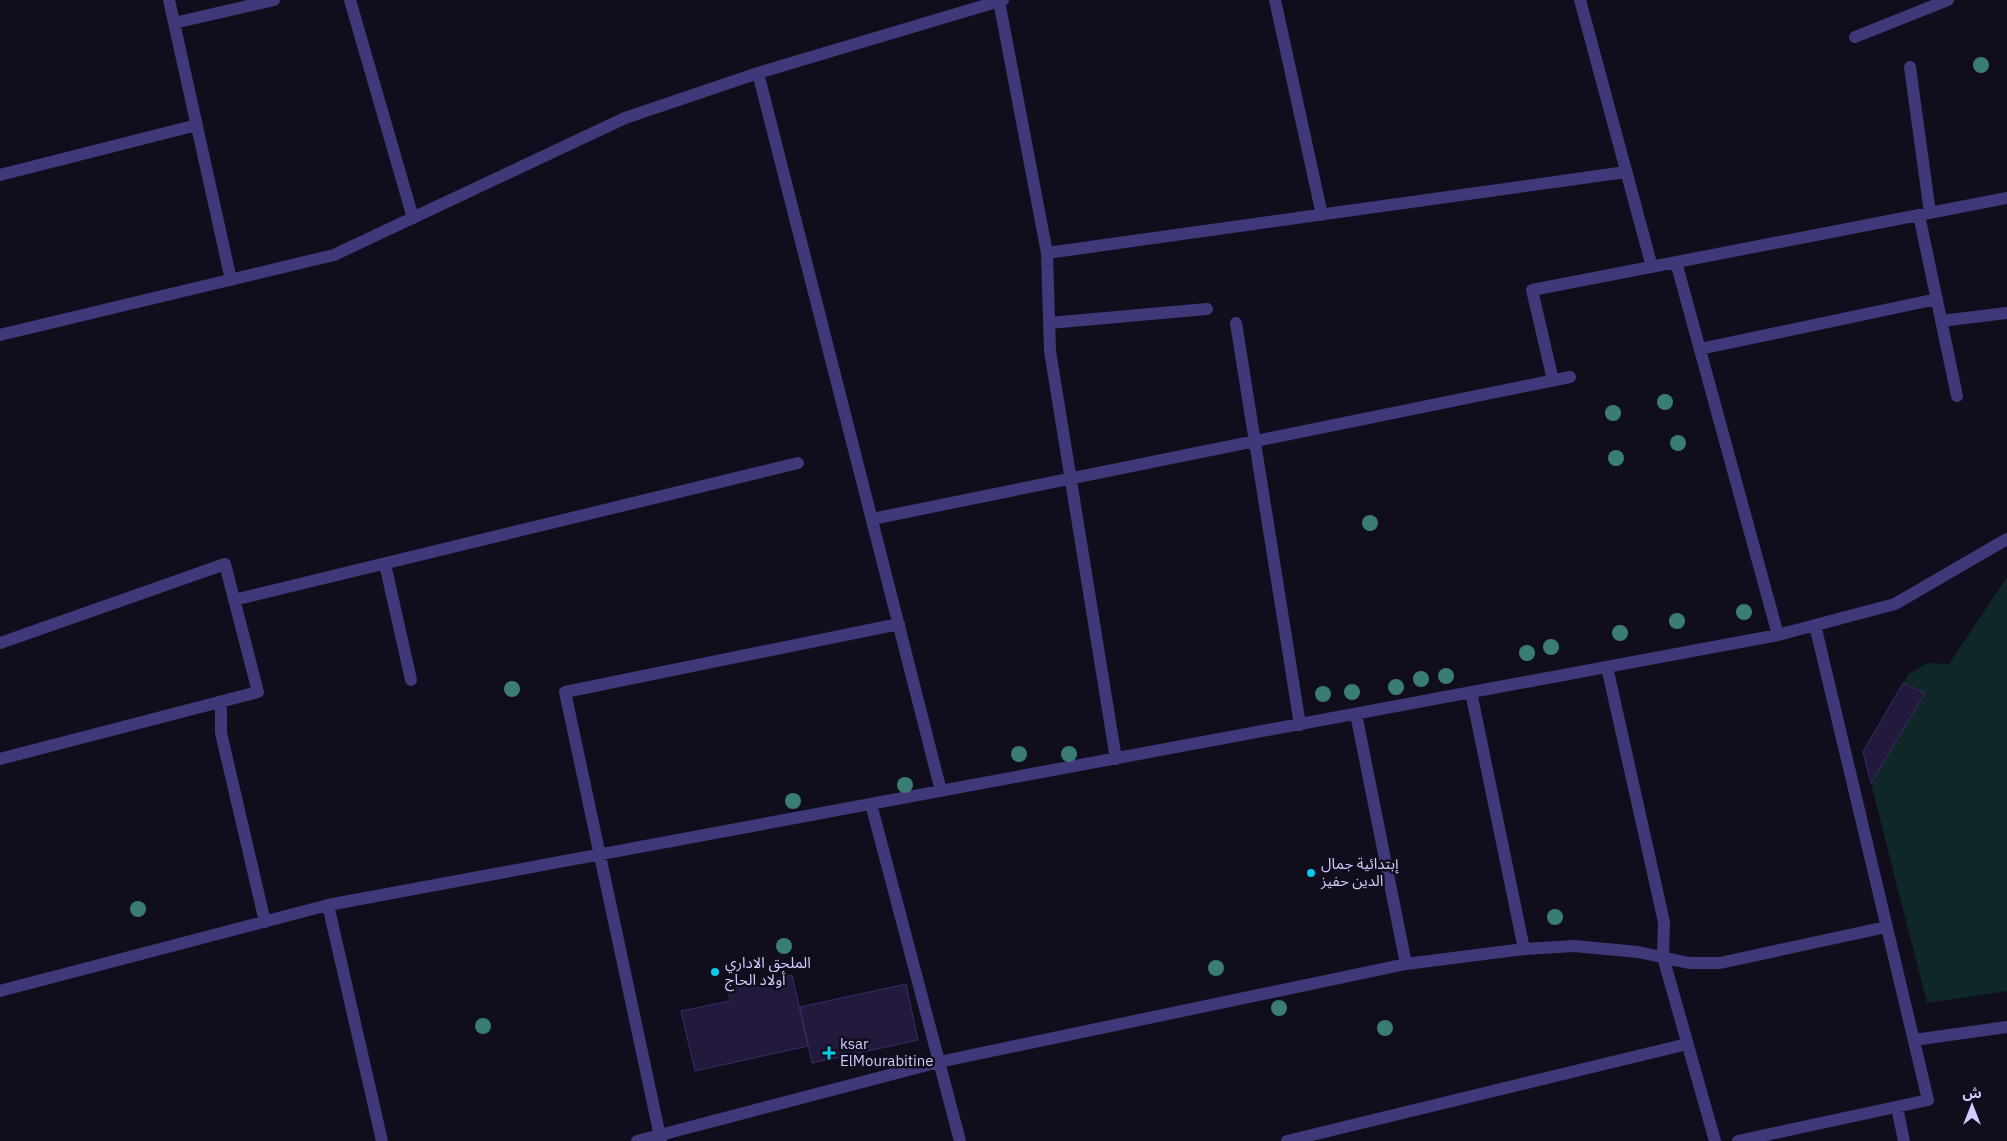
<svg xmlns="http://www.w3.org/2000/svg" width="2007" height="1141" viewBox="0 0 2007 1141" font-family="'IBM Plex Sans','Noto Sans Arabic',sans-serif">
	<rect width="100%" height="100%" fill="#100d1d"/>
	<path fill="#102727" d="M2007 577V991L1927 1003 1863 752 1909 674 1927 663 1949 664Z"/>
	<path fill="#22193d" stroke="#3b2c68" d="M1903 683 1925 693 1871 783 1863 752Z
		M792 975 808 1046 695 1071 681 1011 730 1001 728 989Z
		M906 984 918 1040 812 1063 800 1007Z"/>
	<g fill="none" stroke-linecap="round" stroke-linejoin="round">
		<path stroke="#3f397a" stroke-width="12" d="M169 0 231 280
			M350 0 413 218
			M1275 0 1322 215
			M1580 0 1652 267
			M999 1 1047 253 1050 351 1116 759
			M174 23 274 0
			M1855 37 1948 0
			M1910 67 1930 213
			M758 73 941 791
			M0 175 197 125
			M1919 215 1957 396
			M1047 253 1626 172
			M1676 262 1778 635
			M1941 321 2007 313
			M1049 323 1207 309
			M1236 323 1300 725
			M1700 349 1937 299
			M1553 380 1532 290 2007 198
			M872 519 1570 377
			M385 564 411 680
			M234 600 798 463
			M0 643 225 564 258 692 0 759
			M1607 667 1664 922 1663 957 1715 1141
			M1471 692 1524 949
			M221 702V733L265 922
			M1356 714 1406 964
			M871 804 960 1141
			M328 905 382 1141
			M0 991 328 905 1778 635 1895 604 2007 539
			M1914 1040 2007 1027
			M1897 1107 1904 1141
			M637 1141 939 1062 1406 964 1524 949 1574 946 1638 952 1689 963H1720L1886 927
			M661 1141 565 692 899 624
			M1287 1141 1687 1044
			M1738 1141 1928 1100 1815 625"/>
		<path stroke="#3f397a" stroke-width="12" d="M0 335 334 255 625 118 758 73 1003 0"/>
	</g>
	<g fill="#397d76">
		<circle cx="1981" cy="65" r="8"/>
		<circle cx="1665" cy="402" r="8"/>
		<circle cx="1613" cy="413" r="8"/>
		<circle cx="1678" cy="443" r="8"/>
		<circle cx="1616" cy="458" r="8"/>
		<circle cx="1370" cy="523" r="8"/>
		<circle cx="1744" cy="612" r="8"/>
		<circle cx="1677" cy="621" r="8"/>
		<circle cx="1620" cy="633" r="8"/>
		<circle cx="1551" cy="647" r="8"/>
		<circle cx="1527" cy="653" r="8"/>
		<circle cx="1446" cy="676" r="8"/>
		<circle cx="1421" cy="679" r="8"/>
		<circle cx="1396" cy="687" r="8"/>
		<circle cx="512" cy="689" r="8"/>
		<circle cx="1352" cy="692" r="8"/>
		<circle cx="1323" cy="694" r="8"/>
		<circle cx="1019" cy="754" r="8"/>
		<circle cx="1069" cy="754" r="8"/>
		<circle cx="905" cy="785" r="8"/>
		<circle cx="793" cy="801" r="8"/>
		<circle cx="138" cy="909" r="8"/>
		<circle cx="1555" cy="917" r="8"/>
		<circle cx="784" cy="946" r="8"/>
		<circle cx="1216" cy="968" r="8"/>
		<circle cx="1279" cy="1008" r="8"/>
		<circle cx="483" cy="1026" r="8"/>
		<circle cx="1385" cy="1028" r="8"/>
	</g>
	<g fill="#0acaea" stroke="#100d1d" stroke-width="2">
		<circle cx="1311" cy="873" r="5"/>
		<circle cx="715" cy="972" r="5"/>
		<path d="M826.5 1045.5h5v5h5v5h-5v5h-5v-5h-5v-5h5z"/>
	</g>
	<g text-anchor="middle" stroke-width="5" stroke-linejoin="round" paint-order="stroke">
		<g font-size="15" fill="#d3cbfd" stroke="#100d1d" text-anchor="start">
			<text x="1321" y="869">إبتدائية جمال<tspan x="1321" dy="17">الدين حفيز</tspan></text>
			<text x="725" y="968">الملحق الاداري<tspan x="725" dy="17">أولاد الحاج</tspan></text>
			<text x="840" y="1049">ksar<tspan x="840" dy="17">ElMourabitine</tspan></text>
		</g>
	</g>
	<g transform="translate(1972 1106)" stroke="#100d1d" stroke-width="4" paint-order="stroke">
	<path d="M0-4L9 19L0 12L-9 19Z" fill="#d3cbfd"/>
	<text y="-8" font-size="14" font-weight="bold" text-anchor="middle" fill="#d3cbfd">ش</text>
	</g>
</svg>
